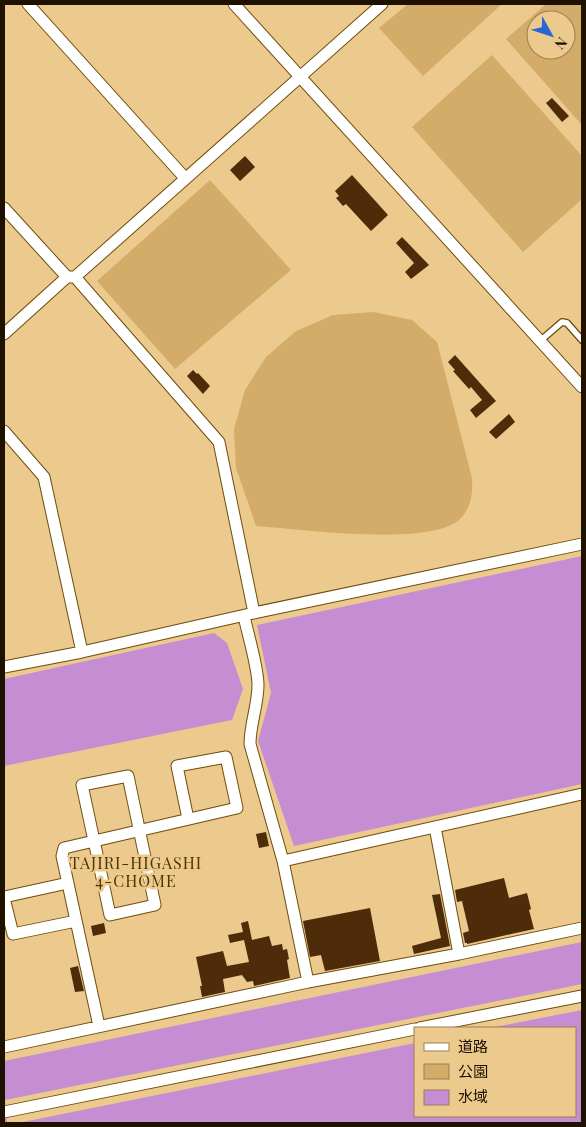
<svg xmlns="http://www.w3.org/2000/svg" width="586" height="1127" viewBox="0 0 586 1127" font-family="'Playfair Display','Noto Sans JP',serif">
	<rect width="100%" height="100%" fill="#ecc98d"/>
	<path fill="#d3ac6a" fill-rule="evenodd" d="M408 4H502L423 76 379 28Z
		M546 4H582V125L506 39ZM536 20H566V50H536Z
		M492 55 582 156V199L523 252 412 127Z
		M210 180 291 270 175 369 97 281Z
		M373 312 412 320 437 342 472 478C473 494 471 509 459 520 428 547 299 529 256 526L236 468 234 429 245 390 266 357 296 331 333 315Z"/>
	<path fill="#c58ed2" d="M582 556V784L294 846 258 741 271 693 257 625Z
		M214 633 227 643 243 689 232 720 4 766V679Z
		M582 942V984L5 1100 7 1123H4V1061Z
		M582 1010V1123H18L415 1043V1116H575V1028H490Z"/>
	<path fill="#4e2b09" d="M552 98 569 116 562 122 546 103Z
		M245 156 255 167 240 181 230 170Z
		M352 175 388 215 371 231 346 204 343 206 336 198 339 196 335 191Z
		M402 237 429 265 411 279 405 272 414 263 396 243Z
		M455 355 496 401 476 418 470 410 482 400 471 387 469 389 453 371 455 370 448 362Z
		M193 370 197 374 198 373 210 386 203 394 187 376Z
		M509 414 515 422 496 439 489 432Z
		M266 832 269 846 259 848 256 834Z
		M504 878 509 898 527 893 531 909 529 910 534 929 467 944V943H465L463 933 469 931 462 901 457 902 455 890Z
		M440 894 450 946 414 954 412 946 441 938 432 895Z
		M370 908 380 961 325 971 321 955 310 957 303 921Z
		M248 921 252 940 269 936 272 946 282 944 283 950 287 949 289 959 287 960 290 978 254 986 253 981 247 982 242 975 223 979 225 992 202 997 200 986H202L196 957 223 951 227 966 249 962 244 940 230 943 228 935 243 932 241 923Z
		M104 923 106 933 93 936 91 926Z
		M78 966 84 991 75 992 70 968Z"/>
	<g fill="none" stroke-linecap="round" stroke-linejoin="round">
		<g stroke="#6c4d0c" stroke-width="8">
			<path id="lane" d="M540 341 562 322 567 323 582 340"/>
		</g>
		<g stroke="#6c4d0c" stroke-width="13">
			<path id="street" d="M28 4 185 178
				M234 4 582 387
				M4 208 67 277
				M75 277 219 442 254 613
				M4 334 67 277H75L382 4
				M4 431 44 477 82 652
				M244 616C248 635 258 667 258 685 258 705 250 724 250 744L283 861 308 982
				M4 667 82 652 254 613 582 544
				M128 776 155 905 110 915 82 785Z
				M435 827 459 954
				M283 861 582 794
				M4 897 68 883
				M4 898 13 934 76 921
				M99 1026 62 856 64 848 237 808 226 757 177 766 188 819
				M420 1028 582 996
				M4 1047 308 982 459 954 582 928
				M4 1112 415 1029"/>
		</g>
		<use href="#lane" stroke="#fff" stroke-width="5.5"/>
		<use href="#street" stroke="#fff" stroke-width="11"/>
	</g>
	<g text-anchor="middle" stroke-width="5" stroke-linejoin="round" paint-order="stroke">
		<g font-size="16" letter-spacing="1" fill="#4c3403" stroke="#ecc98d">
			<text x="136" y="869">TAJIRI-HIGASHI<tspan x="136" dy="18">4-CHOME</tspan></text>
		</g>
	</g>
	<rect width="586" height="1127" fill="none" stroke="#1e1100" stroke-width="10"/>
	<rect x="414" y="1027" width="162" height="90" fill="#ecc98d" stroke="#9a7f55"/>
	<rect x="424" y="1043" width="25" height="8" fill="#ffffff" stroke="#9a7f55"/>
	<text x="458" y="1052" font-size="15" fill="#1e1100">道路</text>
	<rect x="424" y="1064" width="25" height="15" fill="#d3ac6a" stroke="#9a7f55"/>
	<text x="458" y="1077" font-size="15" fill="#1e1100">公園</text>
	<rect x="424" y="1090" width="25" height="15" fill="#c58ed2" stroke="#9a7f55"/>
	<text x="458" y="1102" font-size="15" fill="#1e1100">水域</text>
	<g transform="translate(551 35) rotate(130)"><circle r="24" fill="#ecc98d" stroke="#9a7f55"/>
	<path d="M0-4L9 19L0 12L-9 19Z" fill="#2567d3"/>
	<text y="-8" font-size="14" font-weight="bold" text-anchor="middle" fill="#1e1100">N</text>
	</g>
</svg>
